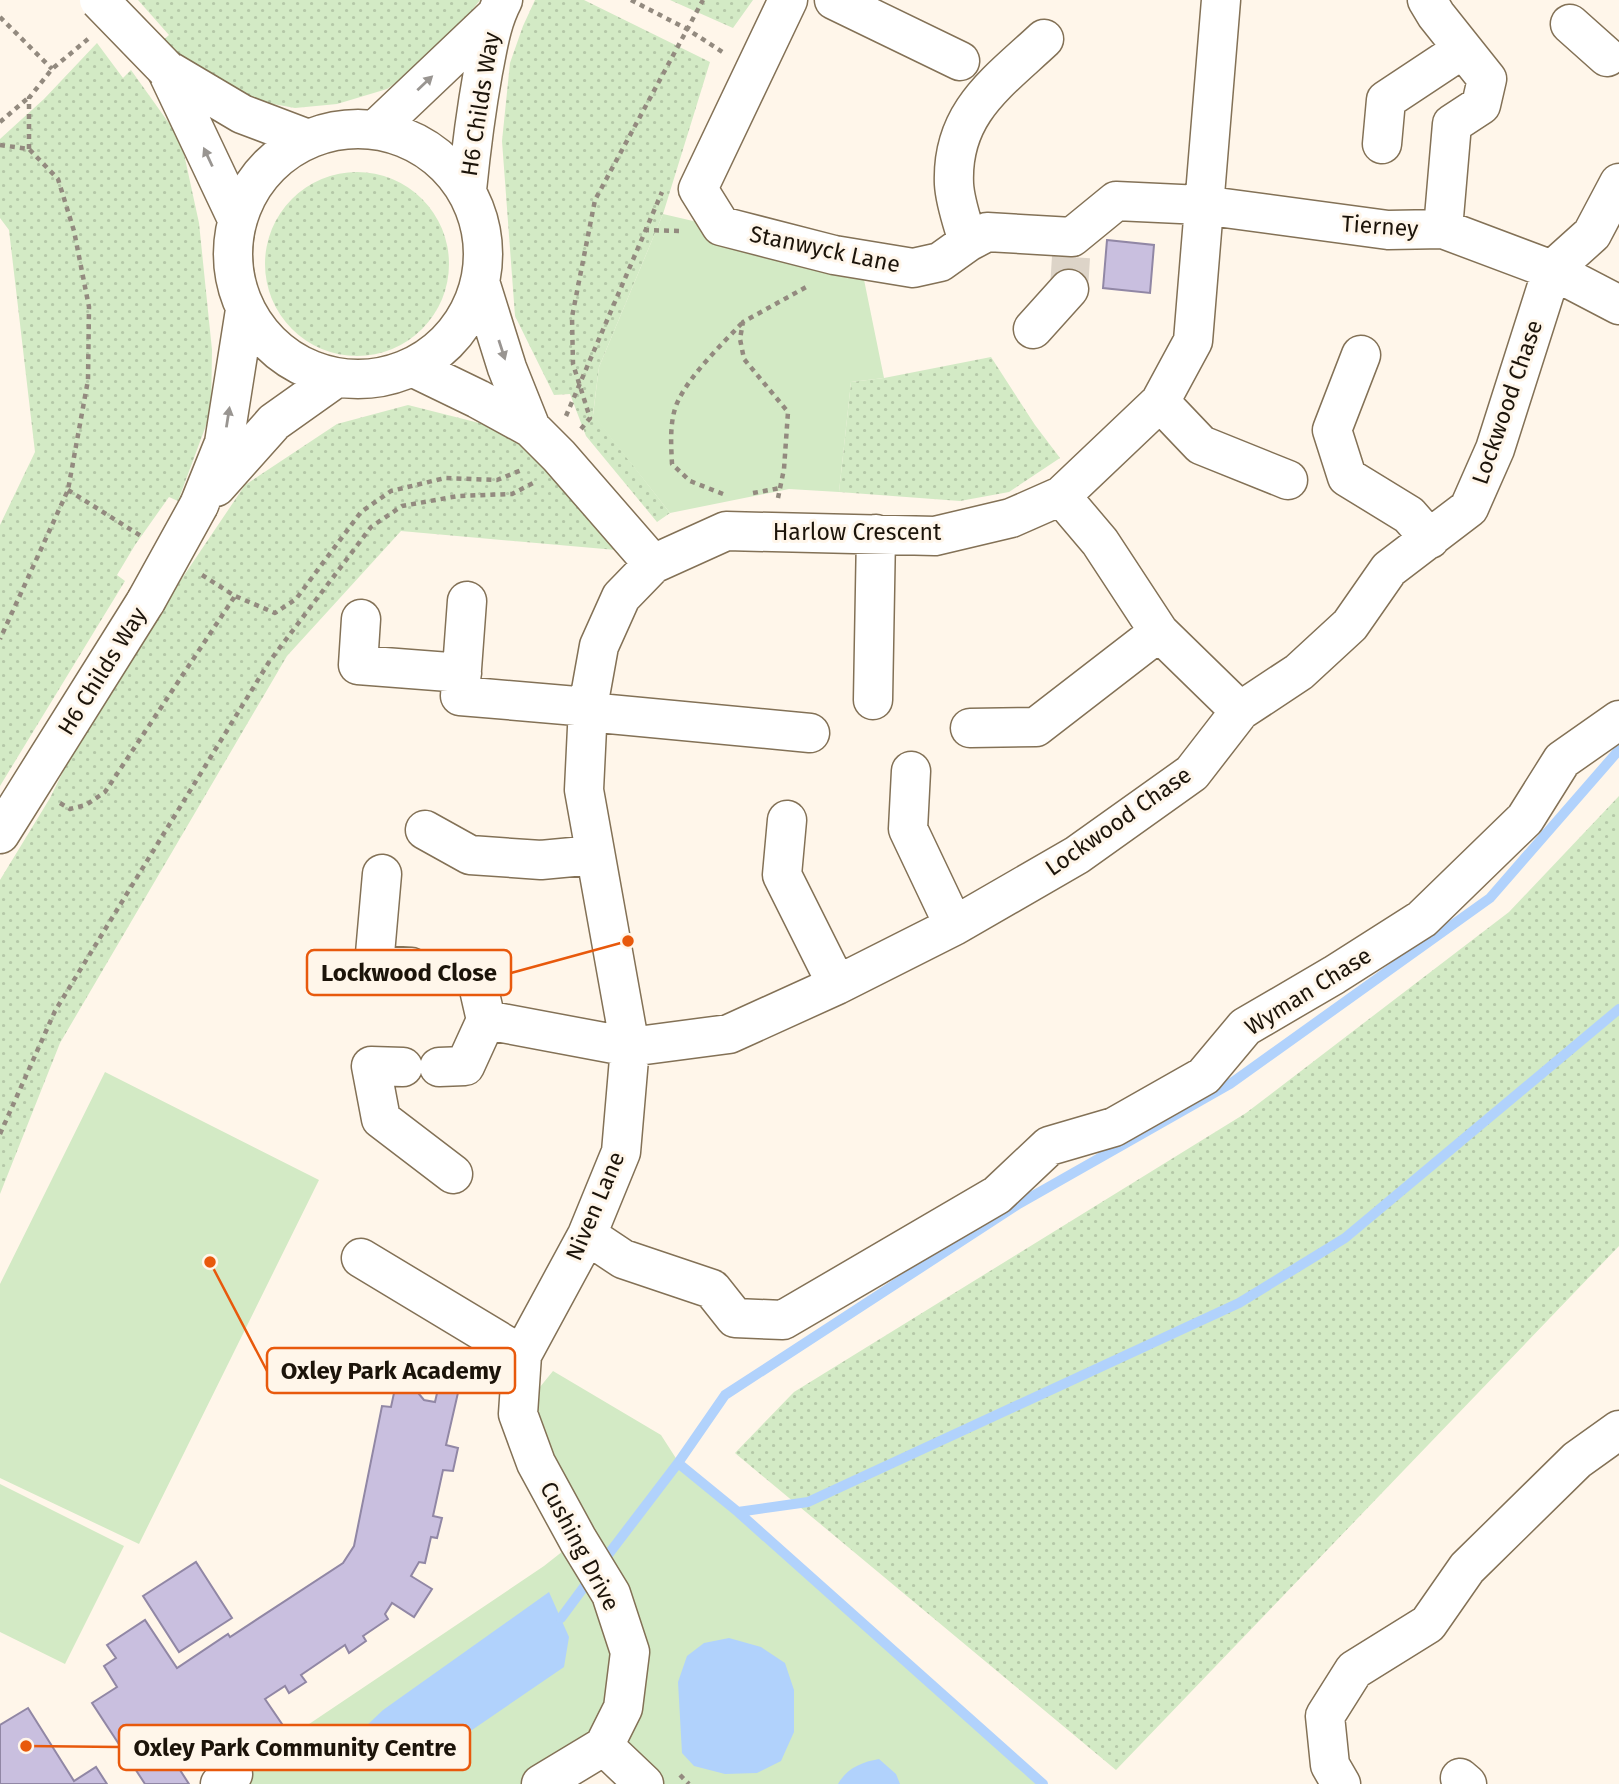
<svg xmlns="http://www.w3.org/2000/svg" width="1619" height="1784" viewBox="0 0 1619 1784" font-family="'Fira Sans',sans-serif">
	<defs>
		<pattern id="grass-dots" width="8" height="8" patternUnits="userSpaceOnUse" patternTransform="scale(1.75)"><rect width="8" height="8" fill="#d3eac5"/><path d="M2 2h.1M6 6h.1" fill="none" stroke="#b5c8a8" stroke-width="1.8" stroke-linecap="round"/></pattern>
	</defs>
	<rect width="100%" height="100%" fill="#fff6ea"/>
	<path fill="url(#grass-dots)" d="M138 0H480L463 22 423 63 387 89 337 104 295 108 251 100 160 43 169 35Z
		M535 0H584L710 62 663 214 599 367 593 414 670 513 657 522 586 436 570 394 554 395 515 316 502 141 510 63 523 26Z
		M670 0H753L733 28Z
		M97 43 123 78 131 70 181 140 199 223 212 350 211 412 178 501 169 497 135 545 117 575 125 581 0 786V525L35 452 9 230 0 218V139L44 99Z
		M265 264a92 92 0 1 1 184 0a92 92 0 1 1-184 0Z
		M991 357 1035 425 1060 458 1009 492 960 501 839 492 851 382 884 378Z
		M408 405 503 429 552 472 616 550 401 531 287 656 60 1043 0 1194V880L50 798 94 709 245 485 337 424Z
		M1619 796V1246L1116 1770 735 1453 794 1392 1246 1113 1509 912Z"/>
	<path fill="#d3eac5" d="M663 214 860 260 884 378 851 382 839 492 789 489 670 513 593 415 599 367Z
		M105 1072 319 1180 139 1544 0 1478V1284Z
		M553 1371 661 1435 679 1463 738 1512 1043 1784H644L604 1746 541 1784H220L544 1566 577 1540 518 1414Z
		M0 1484 124 1546 65 1664 0 1632Z"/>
	<path fill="#b1d2fc" d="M549 1592 569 1637 564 1667 415 1769 385 1771 349 1760 352 1751 360 1742 362 1730 383 1710Z
		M729 1638 761 1647 785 1663 794 1690V1732L781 1761 757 1773 725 1774 694 1766 682 1753 678 1682 687 1656 704 1643Z
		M879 1759 896 1774 900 1784H838C847 1768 862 1762 879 1759Z"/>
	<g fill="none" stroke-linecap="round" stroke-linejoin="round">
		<path stroke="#b1d2fc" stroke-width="10" d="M678 1463 738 1512 1043 1784
			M738 1512 808 1502 1239 1303 1345 1238 1619 1009
			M601 1564 678 1463 725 1395 1017 1205 1230 1084 1490 898 1619 750
			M561 1618 592 1576"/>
	</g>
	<path fill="#c9bfdf" stroke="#9187a5" stroke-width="2" d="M1107 240 1154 245 1150 293 1103 288Z
		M399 1370 424 1400 435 1402 440 1380 460 1384 446 1445 458 1448 453 1471 443 1470 433 1516 442 1518 437 1538 431 1537 425 1563 419 1562 411 1576 432 1589 414 1617 392 1603 385 1614 388 1619 363 1636 366 1641 349 1653 345 1645 301 1675 306 1682 289 1693 285 1686 265 1699 282 1724 254 1743 243 1727 232 1735 245 1754 233 1762 214 1767 196 1739 171 1756 189 1784H145L92 1703 117 1687 104 1666 116 1658 107 1645 145 1620 177 1668 228 1634 230 1637 343 1563 354 1546 382 1406 391 1407Z
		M196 1562 232 1618 179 1652 143 1596Z
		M28 1708 74 1781 96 1767 107 1784H0V1725Z"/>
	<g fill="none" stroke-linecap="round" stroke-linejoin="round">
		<path stroke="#ddd4c8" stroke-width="38" stroke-dasharray="38 19" stroke-linecap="butt" d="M1069 289 1071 257"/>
		<g stroke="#837156" stroke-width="41">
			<path id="minor" d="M788 0 698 189 721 226 834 255 913 268 940 262 968 242 987 232 1072 237 1116 201 1202 205 1388 230 1443 229 1552 270 1619 305
				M834 0 960 61
				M1427 0 1436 15 1487 79 1481 105 1452 124 1443 229
				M1570 24 1607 57
				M166 69 237 219
				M166 69 242 114 308 139
				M233 254a125 125 0 1 1 250 0a125 125 0 1 1-250 0Z
				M375 130 494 17
				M1382 144 1386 100 1463 49
				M467 190C471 150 476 111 483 72 488 47 491 23 503 0
				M968 242C963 224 955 203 954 184 951 113 997 83 1044 39
				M481 285 507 368 531 428
				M1033 329 1069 289
				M1361 355 1332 430 1347 477 1409 515 1430 539
				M414 368 478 399 531 428 559 456 653 564
				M1160 402 1201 445 1288 480
				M216 487 274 422 336 378
				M1061 496 1100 542 1159 632 1240 711
				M199 505 224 443 245 310
				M467 601 460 696 588 707
				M361 619 358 665 462 673
				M873 700 876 534
				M588 712 810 733
				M970 728 1036 727 1159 632
				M911 771 908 829 954 926
				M787 820 782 875 837 985
				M425 830 470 855 541 860 594 855
				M0 834 146 601
				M382 874 374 965 411 967
				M486 1020 630 1047 729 1034 837 985 954 926 1077 855 1192 773 1240 711 1299 672 1350 625 1389 569 1469 508 1495 449 1552 270 1592 234 1619 183
				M403 1067 371 1066 381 1119 453 1174
				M439 1067 465 1066 486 1020 475 972 448 970
				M587 1235 623 1259 712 1289 735 1318 783 1320 997 1195 1049 1146 1114 1127 1204 1076 1245 1027 1334 975 1422 919 1525 819 1562 760 1619 720
				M361 1258 522 1355
				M604 1746 644 1784
				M1460 1778 1467 1784
				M220 1784 233 1774
				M541 1784 604 1746 623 1708 630 1652 611 1594 578 1540 536 1463 518 1414 522 1355 587 1235 621 1152 630 1047 584 790 588 707 599 646 621 597 653 564 726 531 935 536 1011 518 1061 496 1160 402 1193 341 1221 0
				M1341 1784 1330 1765 1325 1716 1354 1670 1428 1624 1467 1568 1577 1460 1619 1430"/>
		</g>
		<path stroke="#938a7f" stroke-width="4.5" stroke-dasharray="5 5" stroke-linecap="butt" d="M631 0 687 29 724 53
			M0 17 52 69
			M0 122 28 98
			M0 145 29 149 58 179 74 231 89 307 88 380 68 490 0 639
			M29 149V98L52 69 88 39
			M644 230 682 231
			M566 416 662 192
			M581 429 590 418 573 364 572 317 595 200 703 0
			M68 490 141 536
			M753 493 780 488
			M723 494 690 481 672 464C671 443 669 418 679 399 692 373 722 344 742 323
			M778 498 784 469 788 412 744 359 740 339 743 322 808 286
			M202 575 235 596 275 613 296 599 361 512 391 491 445 478 497 480 524 469
			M60 803 70 809 86 805 105 792 235 596
			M0 1134 55 1011 269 662 371 527 402 506 458 496 512 494 537 481
			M680 1775 689 1784"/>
		<use href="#minor" stroke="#fff" stroke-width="38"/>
		<g stroke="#837156" stroke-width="41" stroke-linecap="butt">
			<path id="minor-bridge" d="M99 0 166 69
				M146 601 199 505"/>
		</g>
		<use href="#minor-bridge" stroke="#fff" stroke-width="38"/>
	</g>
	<defs><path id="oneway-solid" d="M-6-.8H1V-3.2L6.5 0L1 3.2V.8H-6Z" transform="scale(1.75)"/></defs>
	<g fill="#999591">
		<use href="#oneway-solid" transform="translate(425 83) rotate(-43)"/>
		<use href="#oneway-solid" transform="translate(208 157) rotate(-115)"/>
		<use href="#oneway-solid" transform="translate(502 350) rotate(72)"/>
		<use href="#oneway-solid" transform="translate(228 417) rotate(-81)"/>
	</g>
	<g text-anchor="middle" stroke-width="6" stroke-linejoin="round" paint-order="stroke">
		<g font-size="23" fill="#1c140a" stroke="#fff6ea">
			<text transform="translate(480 104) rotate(-81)" y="8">H6 Childs Way</text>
			<text transform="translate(1380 226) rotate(4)" y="8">Tierney</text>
			<text transform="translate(825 249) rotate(12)" y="8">Stanwyck Lane</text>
			<text transform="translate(1507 402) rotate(-71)" y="8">Lockwood Chase</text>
			<text x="857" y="540">Harlow Crescent</text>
			<text transform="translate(102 671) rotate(-58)" y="8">H6 Childs Way</text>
			<text transform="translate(1118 821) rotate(-35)" y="8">Lockwood Chase</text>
			<text transform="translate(1308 991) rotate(-32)" y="8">Wyman Chase</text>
			<text transform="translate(595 1206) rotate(-67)" y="8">Niven Lane</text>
			<text transform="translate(580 1546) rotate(62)" y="8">Cushing Drive</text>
		</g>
	</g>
	<path fill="none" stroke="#e8590c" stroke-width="2.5" d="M628 941L511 973M210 1262L267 1371M26 1746L119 1747"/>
	<g fill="#e8590c" stroke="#fff6ea" stroke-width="2.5">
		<circle cx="628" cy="941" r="7"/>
		<circle cx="210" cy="1262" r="7"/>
		<circle cx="26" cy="1746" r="7"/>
	</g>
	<g fill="#fff6ea" stroke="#e8590c" stroke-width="2.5">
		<rect x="307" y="950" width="204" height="45" rx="7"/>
		<rect x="267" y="1348" width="248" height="45" rx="7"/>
		<rect x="119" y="1725" width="351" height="45" rx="7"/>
	</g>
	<g font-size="24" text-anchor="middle" font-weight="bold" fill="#1c140a">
		<text x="409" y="981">Lockwood Close</text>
		<text x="391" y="1379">Oxley Park Academy</text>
		<text x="295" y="1756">Oxley Park Community Centre</text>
	</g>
</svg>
